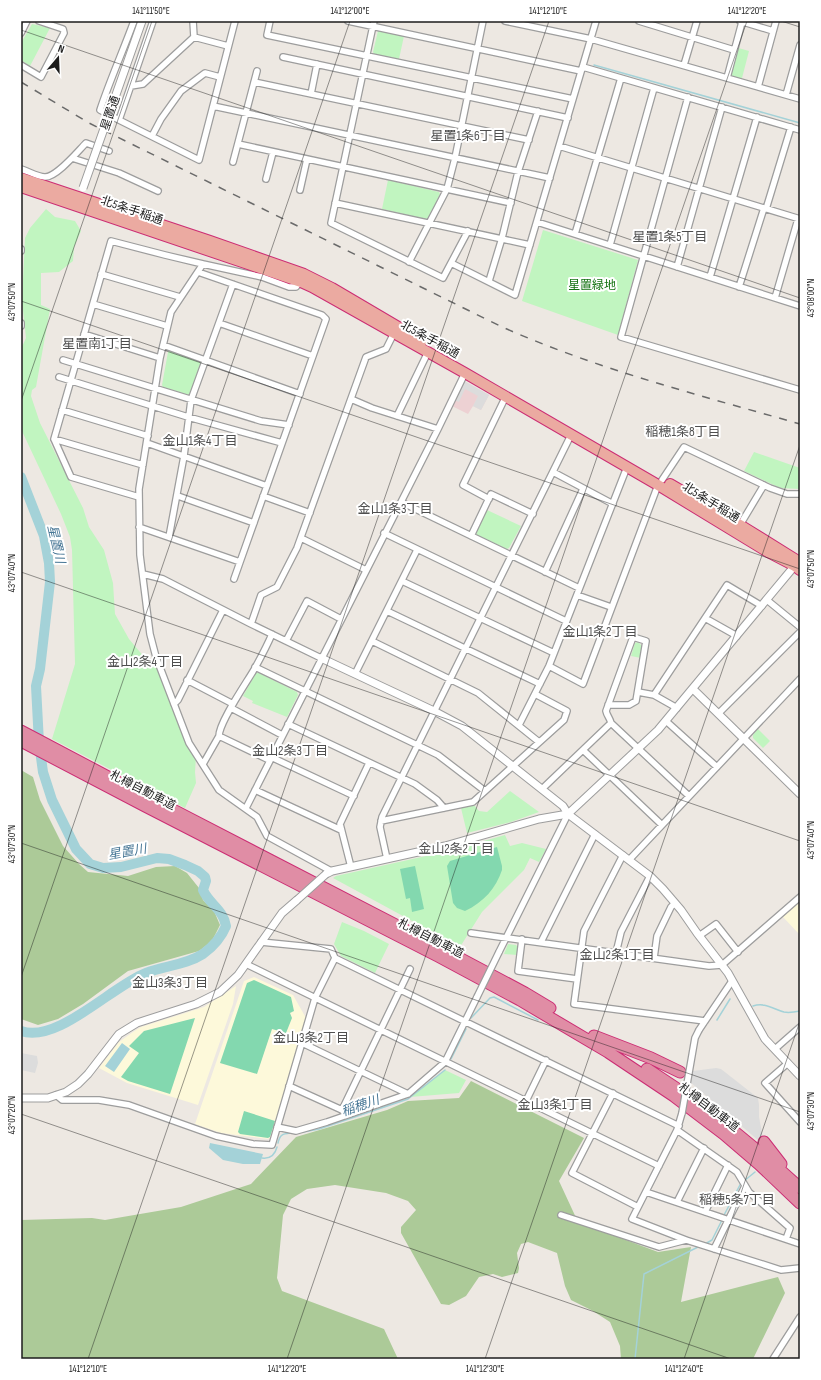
<svg xmlns="http://www.w3.org/2000/svg" width="821" height="1380" viewBox="0 0 821 1380" font-family="'Sofia Sans Condensed','Noto Sans JP',sans-serif">
	<rect width="100%" height="100%" fill="#ede8e2"/>
	<path fill="#edd1d3" d="M464 381 489 395 481 410 473 406 468 414 452 406Z"/>
	<path fill="#fdf9da" d="M800 901V935L783 917Z
		M254 977 293 995 306 1018 271 1137 268 1139 221 1133 195 1124 244 981Z
		M236 986 233 1004 198 1105 127 1083 99 1068 119 1042 133 1032 141 1027 204 1007Z"/>
	<path fill="#acca98" d="M21 770 33 777 40 800 63 846 79 864 88 872 128 876 156 867 175 866 187 873 199 888 203 900 214 911 220 925 212 941 199 951 128 971 83 1004 58 1019 38 1025 21 1019Z
		M471 1081 584 1138 559 1181 578 1222 658 1252 691 1247 681 1302 778 1277 785 1293 753 1359H621L620 1346 610 1322 593 1311 571 1300 565 1286 557 1253 528 1242 521 1244 517 1253 519 1268 518 1273 502 1277 493 1274 479 1277 466 1296 449 1305 441 1304 401 1233V1227L416 1210 408 1201 386 1193 335 1185 307 1189 291 1199 283 1215 277 1278 282 1291 384 1329 398 1359H21V1220L92 1218 105 1220 181 1207 251 1184 296 1137 387 1110 408 1101 459 1098Z"/>
	<path fill="#c1f5c0" d="M32 24 50 28 30 66 21 60V43Z
		M378 31 404 36 399 59 374 54 373 52Z
		M735 47 749 51 741 82 727 78Z
		M388 180 439 192 440 194 429 218 425 219 382 209Z
		M46 209 55 217 75 221 81 231 74 247 73 261 59 272 41 273V305L50 309 36 387 32 390 31 396 40 423 83 508 89 527 104 550 113 583 115 614 129 639 145 658 156 660 196 756 195 772 196 783 185 808 52 739 75 664 72 550 70 537 61 514 21 429V349L26 338 22 301 25 238 30 228Z
		M543 230 638 260 618 335 522 301Z
		M170 350 201 362 202 364 191 393 189 395 163 387 162 385 168 352Z
		M754 452 800 468V489L780 488 744 471Z
		M487 510 521 526 509 548 507 549 477 535 476 533Z
		M638 642 642 646 641 658 631 656 635 643Z
		M256 673H259L297 692 298 695 287 717 252 703 253 701 243 696Z
		M758 729 770 741 763 748 753 738V735Z
		M510 791 539 812 511 822 467 833 461 808 474 805 479 811 487 812Z
		M505 835 510 846 522 843 546 849 539 862 530 858 524 870 482 912 460 947 333 878 336 876 444 852Z
		M342 922 364 931 389 944 375 973 341 956 334 944Z
		M508 944 516 945 518 947 517 955 504 954Z
		M445 1070 466 1080 459 1093 410 1097Z"/>
	<path fill="#83d8af" d="M497 847 502 866V870C496 888 484 902 465 911L457 908 453 903 447 866 450 861Z
		M415 866 424 909 412 912 410 898 406 899 400 869Z
		M254 980 291 997 294 1011 290 1013 292 1018 286 1033 272 1029 257 1074 220 1063 247 983Z
		M195 1018 170 1094 128 1081 121 1077 139 1053 129 1046 144 1031Z
		M244 1111 275 1121 270 1137 268 1138 240 1134 238 1132Z"/>
	<path fill="#dcdcdc" d="M464 381 489 395 481 410 473 406 478 396 465 389 459 402 454 400Z
		M21 1053 37 1056 38 1063 35 1073 21 1070Z
		M716 1068 721 1069 758 1098 759 1105V1117L763 1138 759 1141 689 1081 693 1071Z"/>
	<path fill="#a4d2d8" d="M122 1043 130 1049 114 1072 105 1066Z
		M210 1143 263 1154 260 1164H243L223 1160 209 1148Z"/>
	<g fill="none" stroke-linecap="round" stroke-linejoin="round">
		<path stroke="#a4d2d8" stroke-width="1.5" d="M594 65 800 123
			M753 1006C765 1002 773 1009 784 1012 789 1013 795 1012 800 1011
			M471 1018 490 998 494 997 538 1020
			M717 1020 730 999
			M451 1059 466 1029
			M303 1132 319 1129 408 1099 445 1070
			M278 1143C280 1134 283 1134 291 1133
			M262 1158C270 1159 275 1155 277 1147
			M744 1181 755 1172
			M723 1217 741 1183
			M705 1244 712 1240 722 1220
			M635 1359 644 1274 700 1246"/>
		<path stroke="#a4d2d8" stroke-width="10" d="M21 477 44 536 49 563 50 582 40 669 36 686 39 743 43 772 52 800 76 849 90 864 103 868 121 867 157 858 169 859 185 865 198 871 205 877 206 881 203 890C209 904 223 909 226 926 221 938 214 946 203 954 186 965 164 966 146 973 112 986 57 1044 21 1031"/>
		<g stroke="#9d9d9d" stroke-width="8">
			<path id="minor" d="M134 21C123 51 110 80 100 110L119 120 153 21
				M193 21 194 37
				M270 21 267 35 573 99
				M348 21 581 71
				M374 21 331 223 443 278 468 231
				M505 21 591 39 800 99
				M639 21 734 50
				M740 21 773 31
				M21 33 27 21
				M283 57 568 118
				M21 65 41 77 64 33 63 29 39 21
				M684 65 697 21
				M583 67 800 130
				M727 78 742 22
				M254 82 529 140
				M131 86 143 84 194 37 228 46
				M758 87 776 21
				M311 94 317 64
				M786 95 800 45
				M688 97 621 337 800 390
				M213 106 550 178
				M119 120 199 160 235 21
				M152 136 161 119 181 91 205 73 220 77
				M238 144 511 203
				M559 146 800 219
				M72 158 119 173 158 191
				M233 162 257 71
				M21 169C28 171 38 177 45 177 57 177 78 151 86 143L109 151
				M266 179 273 152
				M300 190 307 159
				M335 203 530 245
				M766 209 791 127
				M537 222 800 306
				M575 234 621 78
				M610 245 654 88
				M21 249V251
				M409 262 447 189 455 158 483 21
				M451 263 515 295 596 21
				M677 267 722 107
				M101 274 180 297
				M710 277 757 117
				M301 281 296 287H289L262 277 203 264 171 312 160 358 139 489 140 555 150 634 156 657 189 743 219 790 257 817 267 836 331 871
				M489 281 502 238 518 172 538 111
				M739 287 764 208
				M775 298 798 219
				M93 304 167 326
				M21 323V326
				M219 323 313 356
				M84 334 160 358
				M163 345 300 394
				M63 360 261 421 289 425
				M59 377 188 417 282 443
				M351 399 372 408 438 429
				M62 410 148 436
				M397 416 428 352
				M54 439 143 465
				M147 443 267 486
				M553 472 613 504
				M662 480 684 447 770 488 787 494H800
				M178 496 254 523
				M263 496 310 513
				M139 497 71 477 54 439 111 241 165 255 203 264
				M489 499 463 485 506 396
				M401 502 579 588
				M740 525 764 485
				M139 527 240 562 326 319 322 315 198 272
				M384 533 566 621
				M471 536 491 494 533 514
				M169 537 184 456 191 400 233 284
				M301 538 366 570
				M545 572 583 489
				M143 574 163 579 251 624 321 658
				M234 579 240 562
				M402 581 554 653
				M577 595 611 607
				M767 600 800 627
				M387 611 540 684
				M705 618 737 636
				M251 624 261 595 277 587 297 548 366 357 386 349 394 333
				M286 641 307 601 341 619
				M372 641 478 693 539 742
				M549 666 583 684 658 485
				M255 667 438 755 485 791
				M355 674 417 550
				M187 680 233 704
				M638 692 654 695 677 708
				M654 695 727 585 762 606
				M174 704 178 700 223 610
				M608 705H629L636 701 646 641 633 637 606 711C607 716 610 718 611 723L689 796
				M231 708 282 735
				M719 713 800 632
				M666 721 717 767
				M288 724 415 784 437 800 444 808
				M519 725 549 666 627 467
				M219 736 269 760
				M583 750 662 825
				M271 757 354 796
				M203 764 219 736C219 722 247 682 255 668 261 657 267 646 272 634
				M542 789 611 723
				M255 790 341 830
				M246 808 438 429 465 373
				M381 821 473 802 564 720 567 711 535 694
				M623 855 584 931 574 1004 705 1021
				M387 859 380 827 382 817 571 435
				M629 860 800 679
				M351 867 340 824 369 763
				M471 933 709 966 722 965 800 897
				M699 936 716 924 738 952
				M522 939 518 971 577 979
				M261 942 331 949 335 958 679 1126
				M541 942 595 834
				M499 952 568 814
				M616 953 621 932 650 876
				M654 958 657 936 671 907 675 903
				M246 964 659 1166
				M699 1030 732 981
				M302 1043 408 1094
				M775 1049 800 1027
				M788 1063 765 1083 800 1122
				M289 1086 342 1110 344 1112
				M613 1093 572 1173 638 1207
				M56 1095 62 1100H99L129 1105 216 1136 253 1144 272 1145 315 998 335 958
				M526 1101 546 1060
				M342 1110 410 969
				M682 1113 677 1130 632 1219 686 1240 781 1270 800 1268
				M277 1127 296 1131 327 1122 408 1094 445 1062 477 997
				M677 1130 737 1172 749 1192 790 1228 786 1239
				M646 1192 800 1244
				M677 1202 704 1148
				M705 1212 728 1165
				M561 1215 659 1247 686 1240
				M714 1249 745 1186
				M773 1359 800 1317"/>
		</g>
		<g stroke="#9d9d9d" stroke-width="9">
			<path id="tertiary" d="M321 658 434 711 462 726 563 806 568 814 650 876 663 889 681 910 697 933 728 973 765 1039 800 1076
				M693 689 800 794
				M326 874 332 871 445 846 539 819 568 814 658 730 797 563
				M21 1098H48L66 1092 78 1084 88 1074 119 1034 137 1023 196 1004 220 992 238 975 282 913 297 900"/>
		</g>
		<g stroke="#cc2d74" stroke-width="12">
			<path id="trunk" d="M21 178 210 241 304 274 332 288 422 341
				M21 187 301 282 312 287 465 373 658 485 768 552 795 566 800 570
				M670 484 740 525 798 561"/>
		</g>
		<g stroke="#cc2d74" stroke-width="13">
			<path id="motorway" d="M21 731 144 796 173 810 444 950 525 993 550 1008
				M21 741 145 806 438 956 520 1000 608 1052 674 1096 724 1134 759 1164 800 1203
				M594 1036 651 1058 680 1072
				M647 1069C702 1104 752 1144 800 1188
				M764 1142 781 1164"/>
		</g>
		<use href="#minor" stroke="#fff" stroke-width="5.5"/>
		<use href="#tertiary" stroke="#fff" stroke-width="7"/>
		<use href="#trunk" stroke="#ebaaa1" stroke-width="10"/>
		<use href="#motorway" stroke="#e08da5" stroke-width="11"/>
		<path stroke="#6a6a6a" stroke-width="1.5" stroke-dasharray="8 8" stroke-linecap="butt" d="M21 82 89 123 500 326C596 369 699 395 800 424"/>
		<g stroke="#9d9d9d" stroke-width="8" stroke-linecap="butt">
			<path id="minor-bridge" d="M477 997 499 952
				M682 1113 695 1038 699 1030"/>
		</g>
		<g stroke="#9d9d9d" stroke-width="9" stroke-linecap="butt">
			<path id="tertiary-bridge" d="M83 188 142 21
				M297 900 326 874"/>
		</g>
		<use href="#minor-bridge" stroke="#fff" stroke-width="5.5"/>
		<use href="#tertiary-bridge" stroke="#fff" stroke-width="7"/>
	</g>
	<path fill="none" stroke="#1c1c1c" stroke-width="1" stroke-opacity="0.45" d="M781 21 800 27M21 30 800 298M21 301 800 569M21 401 152 21M21 572 800 841M21 843 800 1112M21 977 350 21M21 1114 731 1359M88 1359 549 21M287 1359 747 21M485 1359 800 445M684 1359 800 1021"/>
	<g text-anchor="middle" stroke-width="4" stroke-linejoin="round" paint-order="stroke">
		<g font-size="12" fill="#1c1c1c" stroke="#fff">
			<text transform="translate(110 113) rotate(-71)" y="4">星置通</text>
			<text transform="translate(132 210) rotate(19)" y="4">北5条手稲通</text>
			<text transform="translate(430 339) rotate(29)" y="4">北5条手稲通</text>
			<text transform="translate(711 502) rotate(32)" y="4">北5条手稲通</text>
			<text transform="translate(143 790) rotate(27)" y="4">札樽自動車道</text>
			<text transform="translate(431 938) rotate(27)" y="4">札樽自動車道</text>
			<text transform="translate(709 1107) rotate(37)" y="4">札樽自動車道</text>
		</g>
		<g font-size="12" fill="#137211" stroke="#fff">
			<text x="592" y="289">星置緑地</text>
		</g>
		<g font-size="13" fill="#4f4f4f" stroke="#fff">
			<text x="468" y="140">星置1条6丁目</text>
			<text x="670" y="241">星置1条5丁目</text>
			<text x="97" y="348">星置南1丁目</text>
			<text x="683" y="436">稲穂1条8丁目</text>
			<text x="200" y="445">金山1条4丁目</text>
			<text x="395" y="513">金山1条3丁目</text>
			<text x="600" y="636">金山1条2丁目</text>
			<text x="145" y="666">金山2条4丁目</text>
			<text x="290" y="755">金山2条3丁目</text>
			<text x="456" y="853">金山2条2丁目</text>
			<text x="617" y="959">金山2条1丁目</text>
			<text x="170" y="987">金山3条3丁目</text>
			<text x="311" y="1042">金山3条2丁目</text>
			<text x="555" y="1109">金山3条1丁目</text>
			<text x="737" y="1204">稲穂5条7丁目</text>
		</g>
		<g font-size="13" font-style="italic" fill="#487796" stroke="#fff">
			<text transform="translate(57 544) rotate(77)" y="5">星置川</text>
			<text transform="translate(127 851) rotate(-10)" y="5">星置川</text>
			<text transform="translate(360 1105) rotate(-19)" y="5">稲穂川</text>
		</g>
	</g>
	<rect width="821" height="1380" fill="none" stroke="#ffffff" stroke-width="44"/>
	<g transform="translate(58 58) rotate(19)" stroke="#ffffff" stroke-width="3" paint-order="stroke">
	<path d="M0-3L7 15L0 10L-7 15Z" fill="#1c1c1c"/>
	<text y="-6" font-size="11" font-weight="bold" text-anchor="middle" fill="#1c1c1c">N</text>
	</g>
	<rect x="22" y="22" width="777" height="1336" fill="none" stroke="#1c1c1c" stroke-width="1.5"/>
	<g font-size="10" text-anchor="middle" fill="#1c1c1c">
		<text x="151" y="14">141°11'50"E</text>
		<text x="350" y="14">141°12'00"E</text>
		<text x="548" y="14">141°12'10"E</text>
		<text x="747" y="14">141°12'20"E</text>
		<text transform="translate(810 298) rotate(-90)" y="4">43°08'00"N</text>
		<text transform="translate(11 302) rotate(-90)" y="4">43°07'50"N</text>
		<text transform="translate(810 569) rotate(-90)" y="4">43°07'50"N</text>
		<text transform="translate(11 573) rotate(-90)" y="4">43°07'40"N</text>
		<text transform="translate(810 840) rotate(-90)" y="4">43°07'40"N</text>
		<text transform="translate(11 844) rotate(-90)" y="4">43°07'30"N</text>
		<text transform="translate(810 1111) rotate(-90)" y="4">43°07'30"N</text>
		<text transform="translate(11 1115) rotate(-90)" y="4">43°07'20"N</text>
		<text x="88" y="1372">141°12'10"E</text>
		<text x="287" y="1372">141°12'20"E</text>
		<text x="485" y="1372">141°12'30"E</text>
		<text x="684" y="1372">141°12'40"E</text>
	</g>
</svg>
